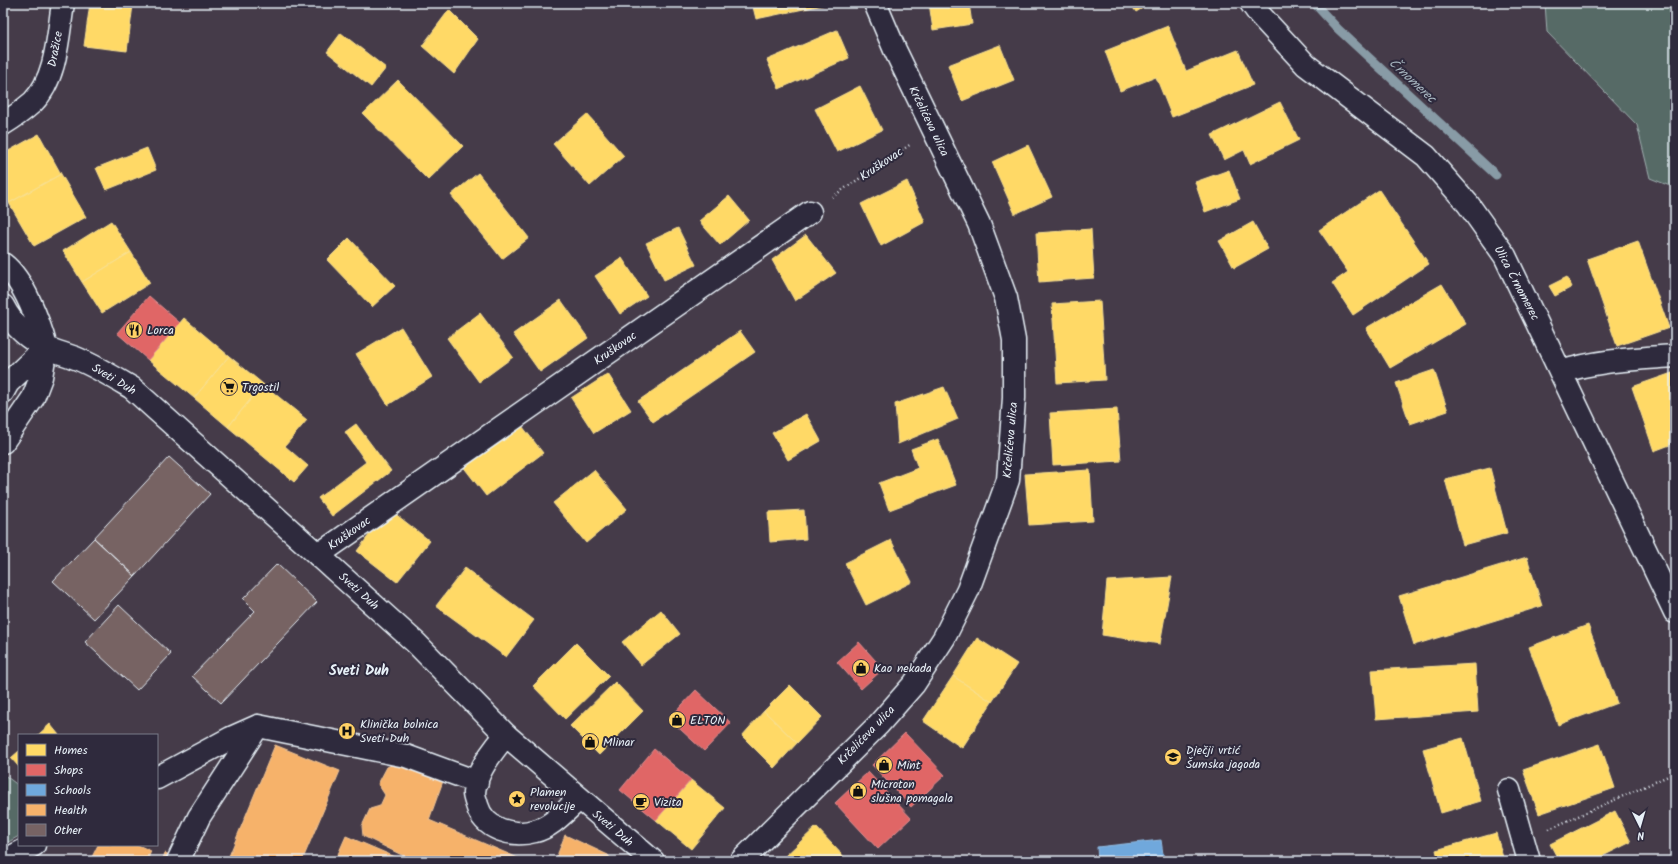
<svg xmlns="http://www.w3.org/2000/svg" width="1678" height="864" viewBox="0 0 1678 864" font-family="Kalam,sans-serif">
	<rect width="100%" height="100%" fill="#453b49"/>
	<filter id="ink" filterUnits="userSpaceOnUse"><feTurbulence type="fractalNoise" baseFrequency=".025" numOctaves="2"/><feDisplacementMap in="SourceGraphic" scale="8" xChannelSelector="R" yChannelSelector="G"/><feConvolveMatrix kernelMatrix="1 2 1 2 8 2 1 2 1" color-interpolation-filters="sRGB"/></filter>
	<g filter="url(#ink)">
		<path fill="#566b66" stroke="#9faeaf" d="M1545 3H1675V188L1650 178 1637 125 1547 32Z
			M3 774 19 786V836L3 845Z"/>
		<path fill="#ffd966" stroke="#f8e092" d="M90 3H115L133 5 127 51 84 46Z
			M752 3H823V5L756 19Z
			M929 3H969L972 24 933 30Z
			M1130 3H1151L1136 12Z
			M449 10 478 39 454 74 422 46Z
			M1168 26 1186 71 1238 50 1253 85 1172 117 1156 77 1120 91 1105 51Z
			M837 30 849 58 779 89 767 60Z
			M341 33 386 68 371 87 327 52Z
			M1000 45 1014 80 962 101 948 65Z
			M398 80 463 146 428 180 363 114Z
			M860 86 882 130 837 152 815 109Z
			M1280 102 1299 140 1250 164 1244 150 1224 160 1212 135Z
			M587 114 624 156 590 186 553 144Z
			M39 134 61 174 9 203 3 192V154Z
			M1028 145 1052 197 1015 214 992 162Z
			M147 148 156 170 106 190 96 168Z
			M1229 170 1240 199 1205 212 1195 182Z
			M478 173 529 238 502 259 451 195Z
			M61 174 86 217 34 246 9 203Z
			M907 181 925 222 881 246 861 204Z
			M1379 190 1429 264 1353 315 1332 283 1348 272 1319 230Z
			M729 196 749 220 720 245 699 221Z
			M111 221 131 252 82 282 63 251Z
			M1253 222 1268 249 1234 268 1219 241Z
			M678 228 696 265 664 280 646 243Z
			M1091 229 1094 278 1039 282 1036 233Z
			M806 235 836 273 795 301 772 260Z
			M349 238 395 286 372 307 327 260Z
			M1638 241 1669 328 1617 346 1587 259Z
			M131 252 150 283 102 313 82 282Z
			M622 258 647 296 620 314 595 276Z
			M1567 277 1572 287 1555 296 1549 286Z
			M1442 284 1466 324 1390 368 1366 328Z
			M561 300 588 338 540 372 513 334Z
			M1100 301 1105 380 1057 383 1052 304Z
			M480 313 513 357 479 382 447 338Z
			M184 318 229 356 194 398 148 360Z
			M401 327 432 377 388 405 356 354Z
			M740 331 755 352 653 422 638 401Z
			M229 356 263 384 228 427 194 398Z
			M1434 370 1448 411 1410 424 1396 383Z
			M1675 372V443L1654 451 1632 387Z
			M608 374 631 410 594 433 571 398Z
			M263 384 307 420 285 446 308 466 294 482 228 427Z
			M944 387 958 419 898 444 895 404Z
			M1117 409 1121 461 1053 465 1050 413Z
			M806 414 821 441 788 460 772 433Z
			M519 422 543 453 486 496 462 465Z
			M356 424 391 471 332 516 318 498 366 462 345 432Z
			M938 439 956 485 889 510 879 483 918 468 911 449Z
			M1490 468 1507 533 1463 545 1445 479Z
			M594 470 627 509 586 543 553 503Z
			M1090 470 1093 521 1029 525 1025 474Z
			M389 509 430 541 397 582 357 551Z
			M804 510 806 539 770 542 768 512Z
			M891 540 912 582 866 605 845 563Z
			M1527 557 1542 606 1414 645 1399 596Z
			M465 568 534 620 506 657 436 606Z
			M1172 577 1160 644 1102 635 1107 581Z
			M661 610 680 634 641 665 622 642Z
			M1588 625 1617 703 1558 725 1529 647Z
			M977 638 1017 664 992 702 953 676Z
			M576 643 609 676 565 719 533 686Z
			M1475 664 1478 712 1376 719 1372 670Z
			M953 676 992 702 962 748 923 721Z
			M615 682 643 711 599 755 570 726Z
			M790 685 822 717 797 743 764 711Z
			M764 711 797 743 774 768 742 736Z
			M50 724 59 735H38Z
			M1463 738 1481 801 1441 813 1423 749Z
			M1600 744 1615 788 1539 814 1523 770Z
			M19 751V767L11 758Z
			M691 780 725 808 691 849 656 820Z
			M1615 811 1631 842 1593 861H1559L1550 844Z
			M816 827 848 861H780Z
			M1496 833 1504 861H1439L1436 850Z"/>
		<path fill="#e06666" stroke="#e29092" d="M149 296 180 323 148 360 117 333Z
			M859 642 883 669 861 689 837 662Z
			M696 690 731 723 704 751 669 719Z
			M905 733 945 775 911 807 872 765Z
			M654 749 691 780 656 820 620 790Z
			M868 772 911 818 878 849 835 803Z"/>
		<path fill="#6fa8dc" stroke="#93bee4" d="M1161 840 1164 861H1098L1097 847Z"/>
		<path fill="#f6b26b" stroke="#f2c595" d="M275 745 340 771 302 861H227Z
			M401 761 443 781 429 820 525 861H414L363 836 362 826 370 809 380 806 385 795 378 784 387 767Z
			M565 835 608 855 612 861H555Z
			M346 836 400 859 399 861H335Z
			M98 845H138L151 851 147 861H90Z
			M165 853 184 861H162Z"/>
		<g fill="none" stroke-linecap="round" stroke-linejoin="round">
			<path stroke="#889ba6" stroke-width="9" d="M1314 3 1338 29 1496 175"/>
		</g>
		<path fill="#776364" stroke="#e8f1f8" d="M169 457 210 494 135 576 94 538Z
			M94 538 135 576 94 619 53 581Z
			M277 564 317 602 221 703 192 676 255 611 243 599Z
			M119 605 171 654 137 690 85 642Z"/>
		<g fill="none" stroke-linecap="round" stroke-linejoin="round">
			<g stroke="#e8f1f8" stroke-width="25">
				<path id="minor" d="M1251 3 1259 14 1306 65 1426 156 1468 204 1505 256 1675 612
					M3 124C13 118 24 110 33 102 57 78 58 35 63 3
					M1561 372C1598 360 1636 359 1675 356
					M3 392 8 383 46 347
					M3 442 33 398 41 377 46 347
					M318 555 810 212
					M506 735C494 749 475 774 474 793 474 797 476 801 477 805 484 830 512 837 535 831 552 827 566 810 579 799
					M157 778 231 738 258 726 406 756 477 782
					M1509 790 1529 861
					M4 861 34 845
					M178 861 199 817 258 726
					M741 861 878 725 914 684 944 638 968 590 1008 480 1014 398V340L1006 298 979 224 895 50 875 3"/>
			</g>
			<g stroke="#e8f1f8" stroke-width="25">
				<path id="major" d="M3 264C24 280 39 322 46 347
					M3 306C12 324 28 339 47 348 57 352 68 355 78 359 97 367 115 378 132 388L416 643 506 735 653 861"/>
			</g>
			<path stroke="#e8f1f8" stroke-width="2.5" stroke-dasharray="1 3" stroke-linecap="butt" d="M832 197 911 144
				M1549 829 1675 773"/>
			<use href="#minor" stroke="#2f2a3d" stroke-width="22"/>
			<use href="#major" stroke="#2f2a3d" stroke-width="22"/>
		</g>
	</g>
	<defs>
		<g id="restaurant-disc" transform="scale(0.9)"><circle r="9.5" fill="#ffd166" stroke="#2f2a3d"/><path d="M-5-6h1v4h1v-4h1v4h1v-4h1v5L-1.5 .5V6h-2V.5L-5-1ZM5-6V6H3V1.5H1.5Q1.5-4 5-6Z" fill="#111"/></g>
		<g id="supermarket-disc" transform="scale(0.9)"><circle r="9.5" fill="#ffd166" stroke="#2f2a3d"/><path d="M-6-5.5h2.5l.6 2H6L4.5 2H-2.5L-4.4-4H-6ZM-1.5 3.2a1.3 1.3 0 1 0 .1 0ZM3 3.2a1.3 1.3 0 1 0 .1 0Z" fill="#111"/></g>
		<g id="shop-disc" transform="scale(0.9)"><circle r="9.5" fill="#ffd166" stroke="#2f2a3d"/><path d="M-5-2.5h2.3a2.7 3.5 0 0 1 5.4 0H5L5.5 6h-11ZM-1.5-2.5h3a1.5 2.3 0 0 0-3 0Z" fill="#111"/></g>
		<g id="hospital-disc" transform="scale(0.9)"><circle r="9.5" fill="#ffd166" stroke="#2f2a3d"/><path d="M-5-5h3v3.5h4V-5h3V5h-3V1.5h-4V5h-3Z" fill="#111"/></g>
		<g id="school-disc" transform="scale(0.9)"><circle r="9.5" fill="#ffd166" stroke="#2f2a3d"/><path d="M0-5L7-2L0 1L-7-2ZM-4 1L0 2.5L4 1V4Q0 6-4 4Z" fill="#111"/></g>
		<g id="sight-disc" transform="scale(0.9)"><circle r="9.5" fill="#ffd166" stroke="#2f2a3d"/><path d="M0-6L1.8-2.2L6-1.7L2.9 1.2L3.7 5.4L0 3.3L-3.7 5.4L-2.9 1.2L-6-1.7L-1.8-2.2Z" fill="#111"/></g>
		<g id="cafe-disc" transform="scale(0.9)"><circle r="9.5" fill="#ffd166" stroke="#2f2a3d"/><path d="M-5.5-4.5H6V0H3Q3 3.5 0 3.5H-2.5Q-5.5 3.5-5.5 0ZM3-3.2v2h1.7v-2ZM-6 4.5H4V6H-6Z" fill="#111"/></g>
	</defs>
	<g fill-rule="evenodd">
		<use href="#restaurant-disc" x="134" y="330"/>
		<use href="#supermarket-disc" x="229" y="387"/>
		<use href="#shop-disc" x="861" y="668"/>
		<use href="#shop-disc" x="677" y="720"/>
		<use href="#hospital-disc" x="347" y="731"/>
		<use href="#shop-disc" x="590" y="742"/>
		<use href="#school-disc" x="1173" y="757"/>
		<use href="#shop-disc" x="884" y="765"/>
		<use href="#shop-disc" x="858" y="791"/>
		<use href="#sight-disc" x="517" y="799"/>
		<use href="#cafe-disc" x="641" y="802"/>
	</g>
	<g text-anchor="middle" stroke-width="4" stroke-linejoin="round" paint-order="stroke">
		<g font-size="12" fill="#e8f1f8" stroke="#2f2a3d">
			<text transform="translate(55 49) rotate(-79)" y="4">Dražice</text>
			<text transform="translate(929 121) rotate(64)" y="4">Krčelićeva ulica</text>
			<text transform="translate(881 164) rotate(-34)" y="4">Kruškovac</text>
			<text transform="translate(1517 283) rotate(62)" y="4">Ulica Črnomerec</text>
			<text transform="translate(615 348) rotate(-35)" y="4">Kruškovac</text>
			<text transform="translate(114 379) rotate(31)" y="4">Sveti Duh</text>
			<text transform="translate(1010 440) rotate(-85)" y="4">Krčelićeva ulica</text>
			<text transform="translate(349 533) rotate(-35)" y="4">Kruškovac</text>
			<text transform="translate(359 591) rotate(42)" y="4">Sveti Duh</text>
			<text transform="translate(866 735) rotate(-46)" y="4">Krčelićeva ulica</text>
			<text transform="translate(613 828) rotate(40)" y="4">Sveti Duh</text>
		</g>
		<g font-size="12" fill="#e8f1f8" stroke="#2f2a3d" text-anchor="start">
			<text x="147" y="334">Lorca</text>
			<text x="242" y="391">Trgostil</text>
			<text x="874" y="672">Kao nekada</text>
			<text x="690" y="724">ELTON</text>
			<text x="360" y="728">Klinička bolnica<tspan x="360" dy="14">Sveti Duh</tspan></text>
			<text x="603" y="746">Mlinar</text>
			<text x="1186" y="754">Dječji vrtić<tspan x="1186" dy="14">Šumska jagoda</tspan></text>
			<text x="897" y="769">Mint</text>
			<text x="871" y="788">Microton<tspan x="871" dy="14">slušna pomagala</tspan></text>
			<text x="530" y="796">Plamen<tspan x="530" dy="14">revolucije</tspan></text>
			<text x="654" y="806">Vizita</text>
		</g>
		<g font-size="13" font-style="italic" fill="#a8b7c1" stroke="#2f2a3d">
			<text transform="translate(1413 80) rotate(43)" y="5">Črnomerec</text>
		</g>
		<g font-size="14" font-weight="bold" fill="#e8f1f8" stroke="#2f2a3d">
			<text x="359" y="675">Sveti Duh</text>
		</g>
	</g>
	<rect width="1678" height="864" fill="none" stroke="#2f2a3d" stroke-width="16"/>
	<rect x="8" y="8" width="1662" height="848" fill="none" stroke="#e8f1f8" stroke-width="1.5" filter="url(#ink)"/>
	<rect x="18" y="734" width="140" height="112" fill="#2f2a3d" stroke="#797a88"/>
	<rect x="26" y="744" width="20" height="12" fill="#ffd966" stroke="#797a88"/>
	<text x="54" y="754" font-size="12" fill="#e8f1f8">Homes</text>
	<rect x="26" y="764" width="20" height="12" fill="#e06666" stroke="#797a88"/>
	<text x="54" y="774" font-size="12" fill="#e8f1f8">Shops</text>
	<rect x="26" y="784" width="20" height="12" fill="#6fa8dc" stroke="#797a88"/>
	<text x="54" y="794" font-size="12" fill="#e8f1f8">Schools</text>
	<rect x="26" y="804" width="20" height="12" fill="#f6b26b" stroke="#797a88"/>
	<text x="54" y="814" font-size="12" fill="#e8f1f8">Health</text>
	<rect x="26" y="824" width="20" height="12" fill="#776364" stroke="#797a88"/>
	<text x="54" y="834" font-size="12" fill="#e8f1f8">Other</text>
	<g transform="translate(1640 826) rotate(175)" stroke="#2f2a3d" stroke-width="3" paint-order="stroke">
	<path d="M0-3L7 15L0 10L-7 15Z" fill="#e8f1f8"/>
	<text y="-6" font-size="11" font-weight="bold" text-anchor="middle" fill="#e8f1f8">N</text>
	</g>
</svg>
